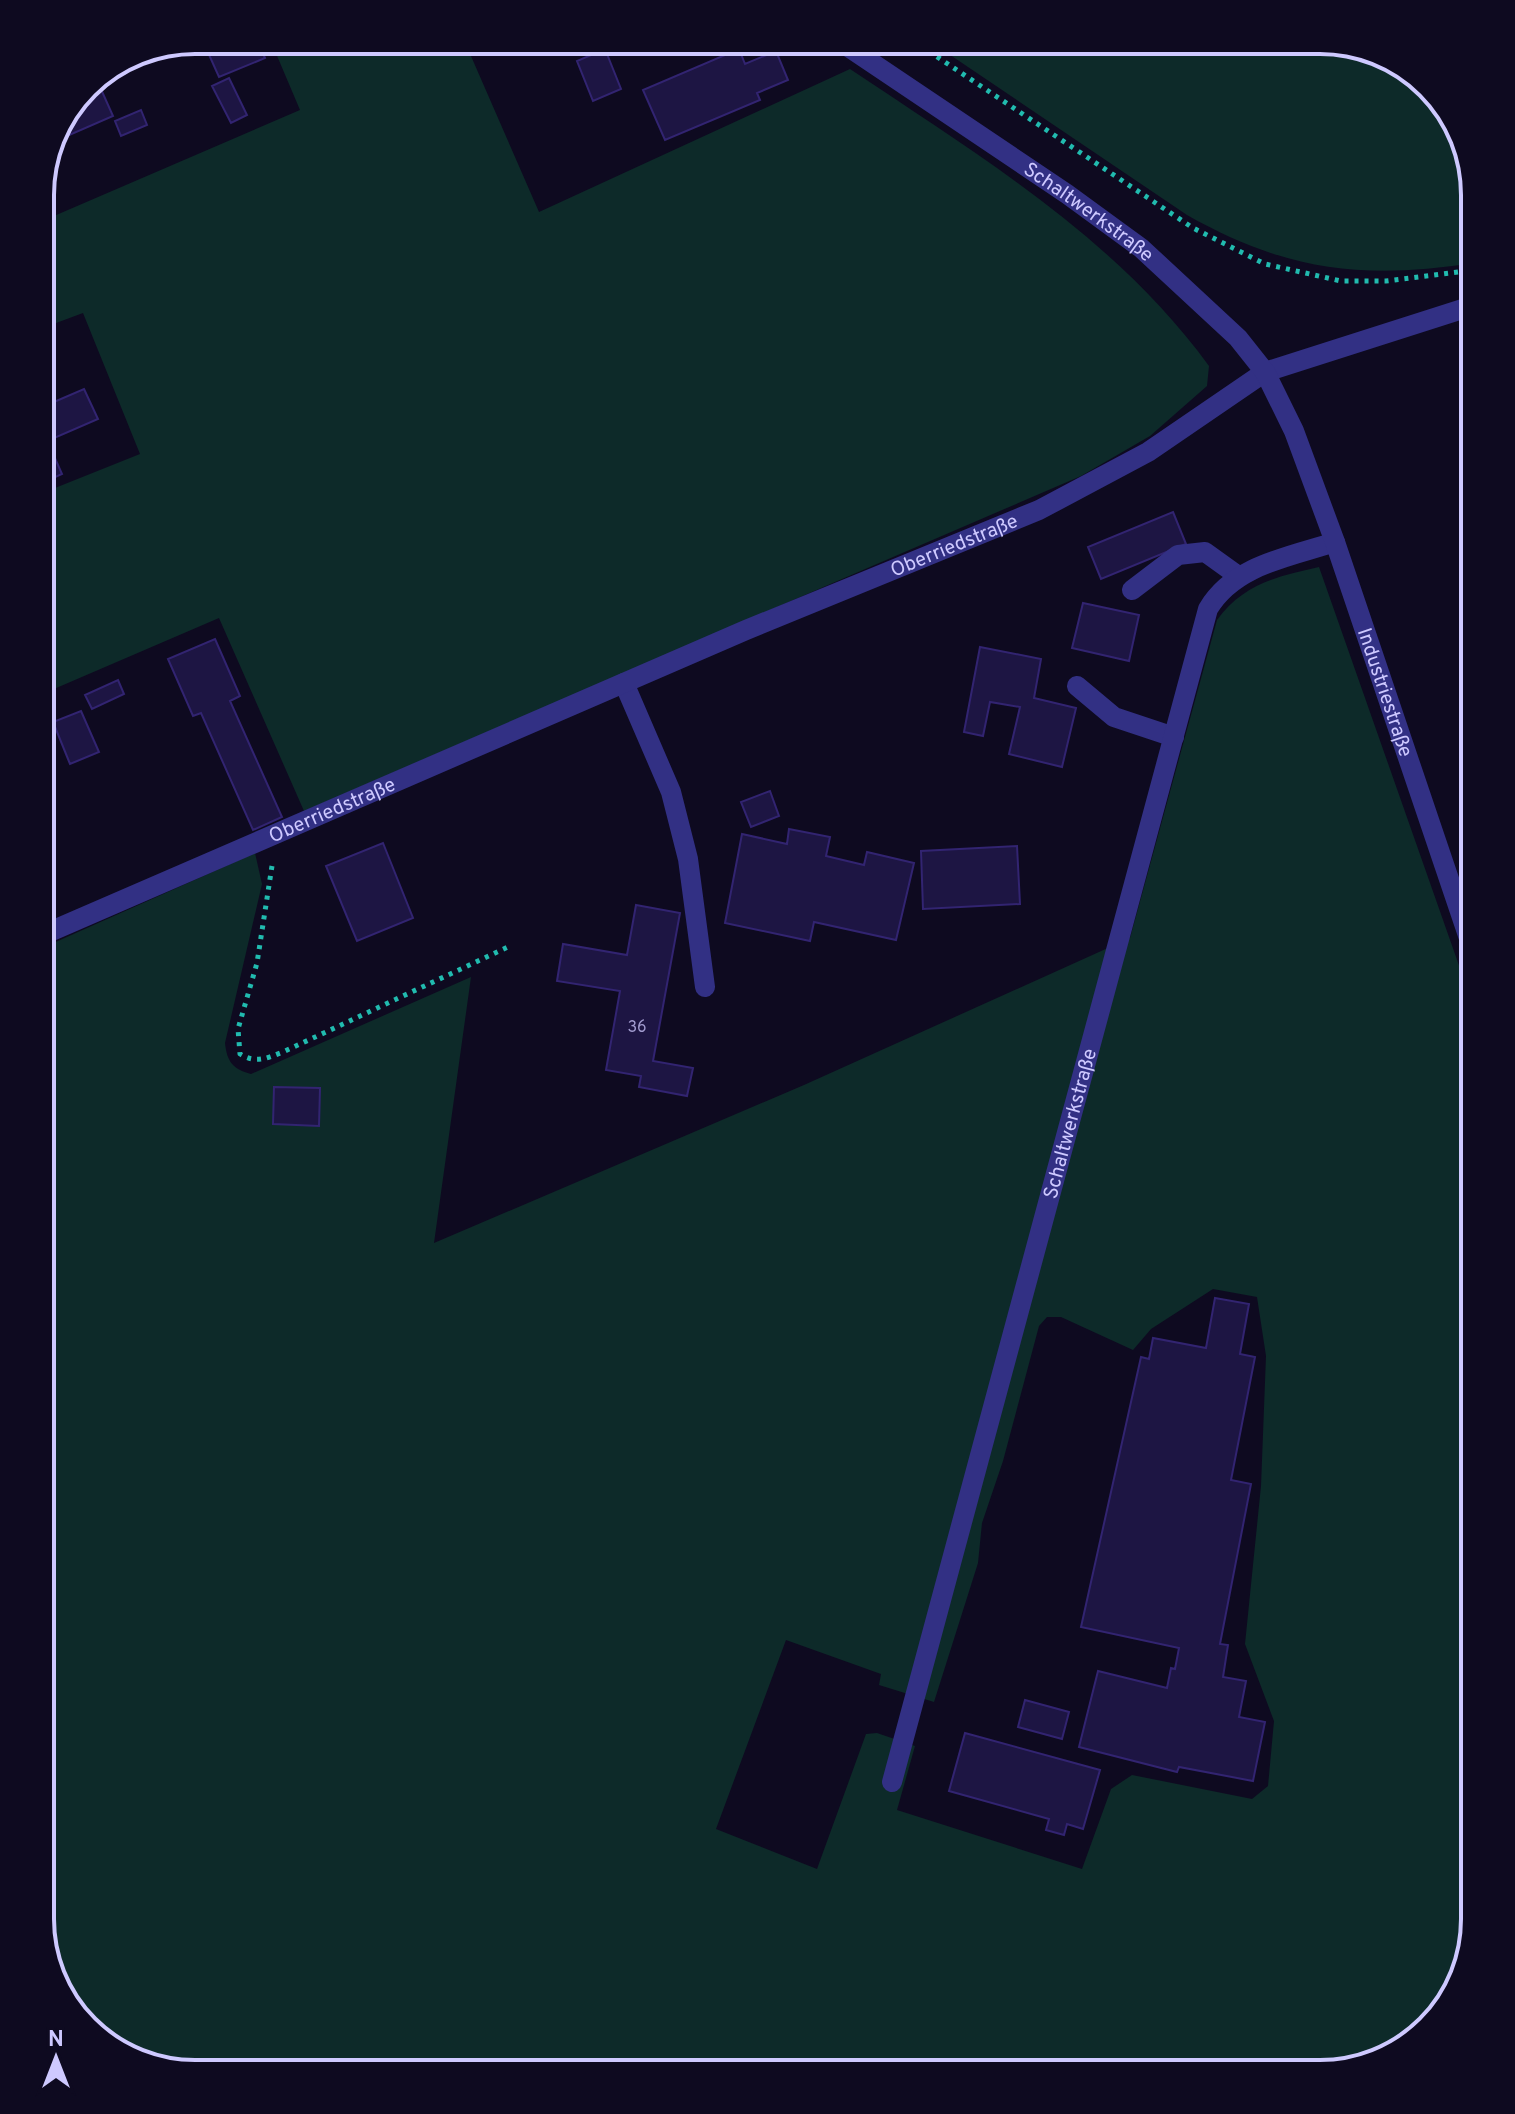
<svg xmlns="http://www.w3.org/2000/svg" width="1515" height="2114" viewBox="0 0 1515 2114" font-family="Overpass,sans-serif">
	<rect width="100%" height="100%" fill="#0e0a20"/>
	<path fill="#0d2a29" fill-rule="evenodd" d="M294 40H464L539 212 850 69C980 156 1116 238 1209 366L1207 386 1150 436 1081 476 304 811 219 618 40 695V494L140 454 83 313 40 329V222L300 110 275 51Z
		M928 40H1330L1398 61 1454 117 1475 195 1474 263C1363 280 1286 271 1187 215Z
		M1319 567 1475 1011V1920L1454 1997 1398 2053 1321 2074H185L117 2053 61 1997 40 1919V949L255 853 262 884 225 1043C227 1062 233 1069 251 1074L471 977 434 1243 804 1085 1130 938 1217 620C1243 584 1278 576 1319 567ZM1213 1289 1257 1297 1266 1356 1261 1486 1245 1644 1274 1721 1268 1786 1252 1799 1132 1775 1111 1789 1082 1869 897 1810 915 1746 877 1733 866 1734 817 1869 716 1829 786 1640 881 1674 879 1685 934 1702 978 1563 982 1523 1003 1461 1039 1326 1047 1317H1061L1133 1350 1151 1329Z"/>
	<path fill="#1d1543" stroke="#322471" stroke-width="2" d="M224 40H257L265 58 219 77 206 48Z
		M605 49 621 89 593 101 577 61Z
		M739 49 745 64 776 51 788 80 757 93 760 100 665 140 643 90Z
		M229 78 247 115 231 123 212 86Z
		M100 87 113 116 51 143 56 127 78 97Z
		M141 110 147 125 121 136 115 121Z
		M84 389 98 419 45 442 40 431V408Z
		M50 447 62 474 40 484V452Z
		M1173 512 1186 544 1101 579 1088 547Z
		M1083 603 1139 615 1129 661 1072 648Z
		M215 639 240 696 230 701 282 817 253 830 201 713 193 716 168 659Z
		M980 647 1041 659 1034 698 1076 708 1062 767 1009 754 1020 707 990 702 983 736 964 732Z
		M118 680 124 694 92 709 85 695Z
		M81 711 99 752 70 764 53 722Z
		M770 791 779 816 751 827 741 802Z
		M789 829 830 837 826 856 864 865 867 852 914 863 896 940 814 922 810 941 725 923 742 834 787 844Z
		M383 843 413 918 357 941 326 866Z
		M1017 846 1020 904 923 909 921 851Z
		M636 905 680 913 653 1061 693 1068 687 1096 639 1087 641 1076 606 1070 620 991 557 981 563 944 627 955Z
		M274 1087 320 1088 319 1126 273 1124Z
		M1215 1298 1249 1304 1240 1354 1255 1357 1231 1480 1251 1484 1220 1644 1228 1645 1223 1677 1246 1681 1239 1717 1265 1722 1253 1781 1179 1767 1177 1772 1079 1747 1098 1671 1167 1688 1171 1668 1175 1669 1179 1648 1081 1627 1141 1357 1149 1359 1153 1338 1206 1348Z
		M1025 1700 1069 1712 1062 1739 1018 1727Z
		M965 1733 1100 1770 1083 1829 1067 1824 1064 1835 1046 1830 1049 1819 949 1791Z"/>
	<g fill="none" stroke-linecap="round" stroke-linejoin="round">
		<path stroke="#21bbaf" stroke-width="5" stroke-dasharray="4 6" stroke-linecap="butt" d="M912 40 1193 228 1265 264 1341 281H1386L1475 270
			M272 866 257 963 238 1029 240 1054C256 1064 267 1058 283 1052L508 947"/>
		<path stroke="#323084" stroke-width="20" d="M1132 590 1178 555 1205 552 1237 575
			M624 683 671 792 688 859 705 987
			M1077 686 1114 717 1174 737"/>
		<g stroke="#323084" stroke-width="20">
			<path id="s1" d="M40 936 746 630 1039 510 1148 452 1265 372 1475 305"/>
			<path id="s2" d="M892 1782 1208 609C1234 565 1289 557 1335 542"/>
		</g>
		<path stroke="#323084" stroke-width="20" id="s3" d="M838 40 1067 194 1141 248 1238 338 1265 372 1294 431 1335 542 1475 956"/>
	</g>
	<g text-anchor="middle" stroke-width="8" stroke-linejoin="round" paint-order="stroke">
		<g font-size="16" fill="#a29cd0">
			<text x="637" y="1032">36</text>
		</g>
		<g font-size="20" fill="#cec9ff" stroke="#0e0a20">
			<text dy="7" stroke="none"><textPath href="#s3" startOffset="304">Schaltwerkstraße</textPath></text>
			<text dy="7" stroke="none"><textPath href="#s1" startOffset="994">Oberriedstraße</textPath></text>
			<text dy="7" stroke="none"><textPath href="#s3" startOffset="886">Industriestraße</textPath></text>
			<text dy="7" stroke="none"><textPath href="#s1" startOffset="318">Oberriedstraße</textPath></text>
			<text dy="7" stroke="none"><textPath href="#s2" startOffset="682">Schaltwerkstraße</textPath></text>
		</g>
	</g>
	<path d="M0 0H1515V2114H0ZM195 54H1320A141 141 0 0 1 1461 195V1919A141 141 0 0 1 1320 2060H195A141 141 0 0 1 54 1919V195A141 141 0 0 1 195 54Z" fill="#0e0a20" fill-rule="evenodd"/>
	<path fill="none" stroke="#cec9ff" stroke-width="4" d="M195 54H1320A141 141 0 0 1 1461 195V1919A141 141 0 0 1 1320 2060H195A141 141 0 0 1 54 1919V195A141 141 0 0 1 195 54Z"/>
	<g transform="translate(56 2058)" stroke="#0e0a20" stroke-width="6" paint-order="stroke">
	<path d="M0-6L14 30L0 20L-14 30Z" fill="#cec9ff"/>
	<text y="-12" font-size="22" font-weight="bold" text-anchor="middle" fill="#cec9ff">N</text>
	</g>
</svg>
